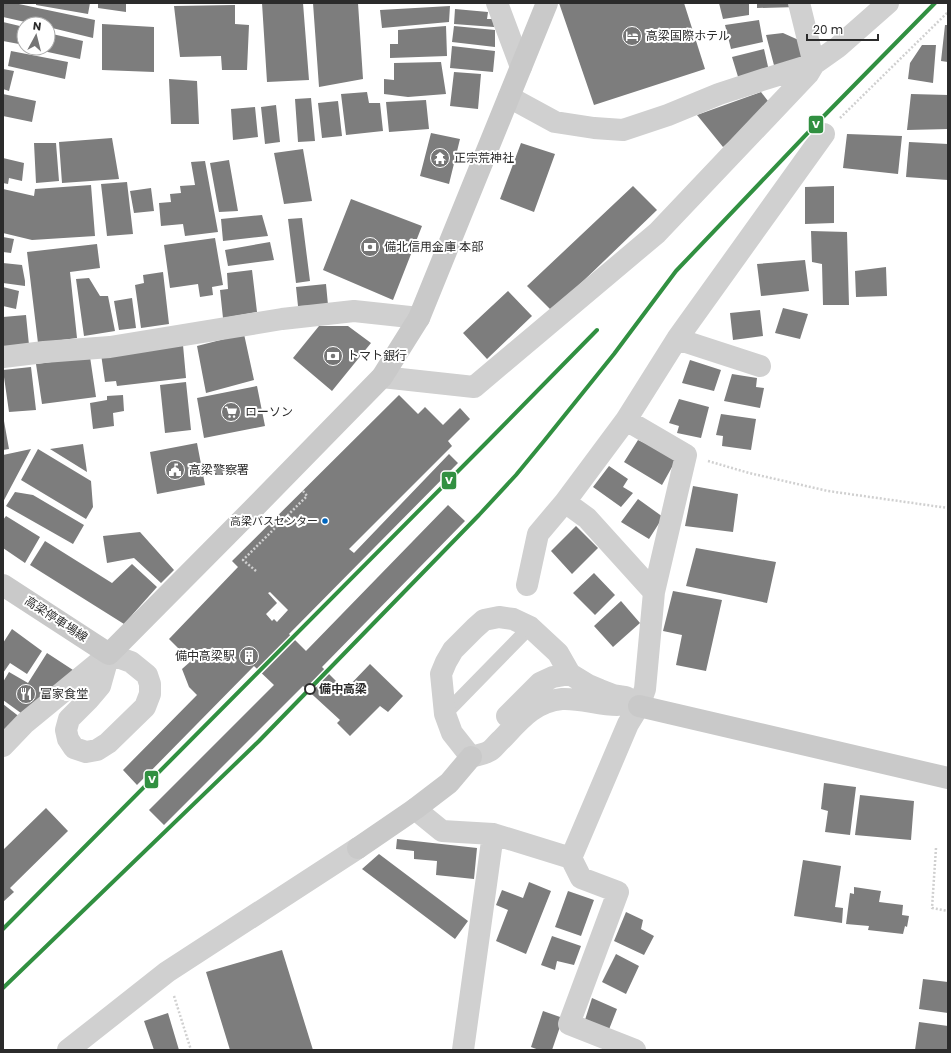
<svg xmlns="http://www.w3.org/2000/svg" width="951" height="1053" viewBox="0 0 951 1053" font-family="Poppins,'Noto Sans JP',sans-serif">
	<rect width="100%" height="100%" fill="#fff"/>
	<path fill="#7d7d7d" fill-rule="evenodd" d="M3 3H14L95 20 93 38 48 27V24H34L3 17Z
		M36 3H90L88 14 36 5Z
		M98 3H126V12L98 8Z
		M262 3H303L309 80 267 82Z
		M313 3H358L363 79 319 87Z
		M559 3H684L705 69 594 105Z
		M719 3H749V15L723 19Z
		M757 3H797L798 7 757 8Z
		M235 5V24L249 25 247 70H222L221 56 180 57 174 6Z
		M450 6 449 22 382 28 380 10Z
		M455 9 488 12 487 19H493L494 27 454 24Z
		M759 20 763 42 731 49 725 25Z
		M3 22 24 27 19 44 3 41Z
		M102 24 154 27V72L102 70Z
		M945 25H948V62L941 61Z
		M446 26 447 56 390 58V44H398V30Z
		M454 26 495 30V47L452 42Z
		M48 33 83 41 80 59 34 49 48 48Z
		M783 33 803 42 807 60 775 69 766 35Z
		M922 45H936L933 83 908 79 910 63Z
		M452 46 495 51 493 72 450 68Z
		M764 49 769 71 739 80 732 57Z
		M11 51 68 62 65 79 8 66Z
		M441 62 446 94 408 97 384 94V79L394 80V63Z
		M3 69 14 71 9 91 3 89Z
		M454 72 481 74 478 109 450 106Z
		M169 79 197 81 199 124H171Z
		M367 92 369 103H380L383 131 346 135 341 94Z
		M761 92 771 105 723 147 697 115Z
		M3 94 36 101 32 122 3 116Z
		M911 94 948 95V129L907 130Z
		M311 98 315 141 298 142 295 99Z
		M426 100 429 129 389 132 386 102Z
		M338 101 342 136 322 138 318 103Z
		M276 105 280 142 265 144 261 107Z
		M255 107 258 137 233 140 231 109Z
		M431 133 460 139 449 184 420 176Z
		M847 134 902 136 898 174 843 168Z
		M112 138 119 179 62 183 59 142Z
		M909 142 948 144V180L906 177Z
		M34 143H56L59 181 36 183Z
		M521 143 555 154 534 212 500 199Z
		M303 149 312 201 284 204 274 153Z
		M3 158 24 163 22 181 9 178 8 184 3 183Z
		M229 160 238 211 219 212 210 163Z
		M205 161 218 232 185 236 183 224 161 226 159 203 171 202 170 194 181 193 180 186 195 185 191 162Z
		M127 182 133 234 107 236 101 184Z
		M91 185 95 236 32 240 3 233V189L34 196 35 189Z
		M633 186 657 210 552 311 527 286Z
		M834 186V223L805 224V187Z
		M151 188 154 211 134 213 130 191Z
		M351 199 422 226 393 300 323 270Z
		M262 215 268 236 223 241 221 219Z
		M302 218 310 281 296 283 288 219Z
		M811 231 847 232 849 305H823L822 264 812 262Z
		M3 237 14 239 11 253 3 252Z
		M215 238 223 285 212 287 213 295 200 297 198 284 170 288 164 245Z
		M270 242 274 260 228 266 225 250Z
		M97 244 100 268 70 272 77 338 38 343 27 252Z
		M805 260 809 291 761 296 757 264Z
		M3 263 22 265 25 281V286L3 283Z
		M886 267 887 296 856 297 855 271Z
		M252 270 257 312 223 318 220 290 228 289 227 273Z
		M163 272 169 324 141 328 135 285 144 283 143 275Z
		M89 278 100 296H108L115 331 84 336 76 279Z
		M326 284 328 305 298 306 296 287Z
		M3 287 19 291 16 309 3 306Z
		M508 291 532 316 487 359 463 333Z
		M132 298 136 328 119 330 114 301Z
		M783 308 808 314 800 339 775 333Z
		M760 310 763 336 733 340 730 313Z
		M26 315 29 345 3 348V317Z
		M319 326H348L371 343 332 391 293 358Z
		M244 334 254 380 206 393 197 346Z
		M183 345 186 378 117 386 116 381 105 382 101 354Z
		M90 357 96 397 42 404 36 364Z
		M690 360 721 370 714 391 682 383Z
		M31 367 36 410 9 412 3 370Z
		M732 374 757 378 756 387 764 388 760 408 724 401Z
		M186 382 191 430 165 433 160 385Z
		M257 386 265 426 204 438 197 398Z
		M123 395 124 411 113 413 114 426 93 429 90 403 107 400V396Z
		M399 395 418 414 425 407 443 425 460 408 470 419 448 441 452 446 349 549 354 553 449 454 458 463 289 634 306 651 448 505 465 521 322 667 345 690 370 664 403 696 388 712 380 706 350 736 337 723 340 720 303 686 164 825 149 810 274 685 254 666 137 785 123 770 197 695 189 687 182 669 191 661 169 639 238 567 232 561ZM270 592 288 610 277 622 274 619 272 621 266 614 277 603 268 593Z
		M679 399 709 407 701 438 677 433 679 426 669 423Z
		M721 414 756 419 751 450 722 446 723 436 716 435Z
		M3 421H4L9 449 3 450Z
		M638 440 677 458 662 485 624 462Z
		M197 443 205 485 157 494 150 452Z
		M83 444 87 472 50 449Z
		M31 449 3 502V455Z
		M38 449 91 481 93 507 86 519 21 480Z
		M609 466 628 479 623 487 633 493 621 507 593 487Z
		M693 486 738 494 733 532 685 526Z
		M15 492 33 495 84 525 73 544 6 506Z
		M638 499 663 517 649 539 621 522Z
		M6 516 40 537 25 563 3 548V520Z
		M576 526 598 548 572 574 551 551Z
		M140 532 174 570 161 583 134 558 107 563 103 536Z
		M45 541 112 583 132 564 157 587 124 624 30 565Z
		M696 548 776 562 767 603 686 586Z
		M594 573 615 595 595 615 573 593Z
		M673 591 722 600 706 671 676 665 682 635 663 631Z
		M621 601 640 623 613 647 594 626Z
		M12 629 42 651 27 674 10 663 3 673V643Z
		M47 653 73 670 25 716 3 700V682L9 672 28 683Z
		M3 704 21 718 3 736Z
		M824 783 856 787 850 835 825 832 828 811 821 809Z
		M860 795 914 801 911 840 855 835Z
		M46 808 68 831 10 888 14 892 3 902V850Z
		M397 839 477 848 474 879 436 875 437 861 414 859V851L396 849Z
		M379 854 468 921 455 939 362 869Z
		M803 860 841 866 835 907 843 908 842 923 794 916Z
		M529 882 551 891 526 954 496 941 508 910 496 905 502 890 523 898Z
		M854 887 881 891 879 902 903 905 902 915 909 916 907 927 905 926 903 934 868 930 869 926 846 924 850 893 854 894Z
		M568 891 594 900 581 936 555 927Z
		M626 912 643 920 641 929 654 936 644 955 614 941Z
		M552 936 581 946 574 965 557 961 555 970 541 965Z
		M282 950 313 1050H230L206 972Z
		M616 954 639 966 626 994 602 982Z
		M923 979 948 982V1013L919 1009Z
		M592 998 617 1009 608 1032 584 1023Z
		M543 1011 563 1018 552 1050H539L531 1047Z
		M168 1013 179 1050H154L144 1021Z
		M919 1022 948 1026V1050H915Z"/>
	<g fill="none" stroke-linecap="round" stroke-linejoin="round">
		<path stroke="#d0d0d0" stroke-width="2.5" stroke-dasharray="2 2" stroke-linecap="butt" d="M840 118 948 12
			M708 461 749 473 828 491 948 508
			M256 571 243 560 307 496 303 491
			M936 848 932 908 948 911
			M174 996 191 1050"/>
		<path stroke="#d0d0d0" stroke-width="14" d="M445 714 530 627"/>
		<path stroke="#d0d0d0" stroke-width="22" d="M497 3 521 67
			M509 97 555 122 594 128 623 130 668 115 719 94 765 79 814 64 838 47 888 3
			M677 339 824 134
			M3 357 44 352 110 347 282 319 354 311 419 318
			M382 377 474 387 657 233 808 74 814 64 799 3
			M565 502 587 518 654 592
			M527 585 538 534 565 502 626 420 677 339 760 366
			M109 654 131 662 147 675 150 684V694L145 707 108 743 97 750 86 752 74 748 68 739 66 730 69 719 89 699 100 686Z
			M507 716 540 683 553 677 570 674
			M3 746 25 723 109 654
			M471 757 452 733 445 714 441 674 446 662 453 650 475 628 484 620 499 617 513 619 530 627 558 653 570 674 588 685 600 690 613 695 626 697 639 706
			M471 757C477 755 486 754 491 750 495 747 498 742 502 739 519 721 535 701 562 699 580 698 599 705 617 705
			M415 809 442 831 493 834
			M571 858 628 724 639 706 645 689 654 592 686 455 626 420
			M68 1050 167 972 358 848
			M463 1050 493 834 571 858 581 878 618 892 569 1024 635 1050"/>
		<path stroke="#c9c9c9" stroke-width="22" d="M3 585 109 654 250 512 382 377 419 318 547 3
			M639 706 948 778
			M358 848 415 809 449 783 471 757"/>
		<g stroke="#fff" stroke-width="7">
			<path id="rail-1" d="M3 929 485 444 597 330
				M3 988 259 741 479 515 516 475 544 441 614 354 676 271 821 119 935 3"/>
		</g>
		<use href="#rail-1" stroke="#319041" stroke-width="4"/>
	</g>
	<defs>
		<g id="hotel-disc" transform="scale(1)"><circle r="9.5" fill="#757575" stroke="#fff"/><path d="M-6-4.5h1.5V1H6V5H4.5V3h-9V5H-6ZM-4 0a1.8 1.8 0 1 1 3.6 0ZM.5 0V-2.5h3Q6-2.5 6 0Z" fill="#fff"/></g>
		<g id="temple-disc" transform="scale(1)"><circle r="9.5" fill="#757575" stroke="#fff"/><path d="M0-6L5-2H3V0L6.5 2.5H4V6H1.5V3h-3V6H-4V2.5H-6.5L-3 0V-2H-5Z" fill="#fff"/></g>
		<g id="bank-disc" transform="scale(1)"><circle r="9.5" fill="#757575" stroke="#fff"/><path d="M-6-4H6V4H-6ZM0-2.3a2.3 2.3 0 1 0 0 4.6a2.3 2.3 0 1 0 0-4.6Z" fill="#fff"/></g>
		<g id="supermarket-disc" transform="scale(1)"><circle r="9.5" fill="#757575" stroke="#fff"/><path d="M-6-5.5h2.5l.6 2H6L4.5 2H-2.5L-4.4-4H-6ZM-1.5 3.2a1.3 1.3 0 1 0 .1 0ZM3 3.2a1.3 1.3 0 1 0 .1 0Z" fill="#fff"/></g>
		<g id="civic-disc" transform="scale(1)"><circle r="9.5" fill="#757575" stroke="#fff"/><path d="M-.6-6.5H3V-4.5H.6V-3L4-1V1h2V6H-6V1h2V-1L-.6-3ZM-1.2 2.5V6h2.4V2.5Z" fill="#fff"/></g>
		<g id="building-disc" transform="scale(1)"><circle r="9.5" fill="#757575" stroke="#fff"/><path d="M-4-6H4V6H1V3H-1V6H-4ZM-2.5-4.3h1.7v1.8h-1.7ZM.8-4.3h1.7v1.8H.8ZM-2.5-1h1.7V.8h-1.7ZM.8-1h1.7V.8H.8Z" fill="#fff"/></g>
		<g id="restaurant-disc" transform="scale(1)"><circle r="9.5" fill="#757575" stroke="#fff"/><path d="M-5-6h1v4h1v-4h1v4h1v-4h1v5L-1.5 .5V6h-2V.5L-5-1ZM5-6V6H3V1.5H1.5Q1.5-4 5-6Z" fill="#fff"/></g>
	</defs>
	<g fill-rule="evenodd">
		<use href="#hotel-disc" x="632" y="36"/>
		<use href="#temple-disc" x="440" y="158"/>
		<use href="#bank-disc" x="370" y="247"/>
		<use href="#bank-disc" x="333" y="356"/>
		<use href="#supermarket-disc" x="231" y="412"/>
		<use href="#civic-disc" x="175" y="470"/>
		<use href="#building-disc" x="249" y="656"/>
		<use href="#restaurant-disc" x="26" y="694"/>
	</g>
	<circle fill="#0065bd" stroke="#fff" stroke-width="1.5" cx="325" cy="521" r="3.5"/>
	<circle fill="#fff" stroke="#2b2b2b" stroke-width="2" cx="310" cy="689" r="5"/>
	<g text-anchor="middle" stroke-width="4" stroke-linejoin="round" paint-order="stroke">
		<g font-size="11" fill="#2b2b2b" stroke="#fff" text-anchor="end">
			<text x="318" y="525">高梁バスセンター</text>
		</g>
		<g font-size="12" fill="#2b2b2b" stroke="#fff" text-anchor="start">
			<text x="646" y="40">高梁国際ホテル</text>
			<text x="454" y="162">正宗荒神社</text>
			<text x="384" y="251">備北信用金庫 本部</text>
			<text x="347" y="360">トマト銀行</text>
			<text x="245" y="416">ローソン</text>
			<text x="189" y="474">高梁警察署</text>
			<text x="235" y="660" text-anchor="end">備中高梁駅</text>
			<text x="40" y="698">富家食堂</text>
		</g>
		<g font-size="12" fill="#2b2b2b" stroke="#fff">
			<text transform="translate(56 619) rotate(33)" y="4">高梁停車場線</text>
		</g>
		<g font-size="12" font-weight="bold" fill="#2b2b2b" stroke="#fff" text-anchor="start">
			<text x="319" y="693">備中高梁</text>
		</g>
	</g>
	<g stroke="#fff" stroke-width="1.5">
		<rect x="808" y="115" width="16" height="19" rx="4" fill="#319041"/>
		<rect x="441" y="471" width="16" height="19" rx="4" fill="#319041"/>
		<rect x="144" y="770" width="15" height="19" rx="4" fill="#319041"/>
	</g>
	<g font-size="11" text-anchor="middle" font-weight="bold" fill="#fff">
		<text x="816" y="128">V</text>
		<text x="449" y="484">V</text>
		<text x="152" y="783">V</text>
	</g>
	<rect width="951" height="1053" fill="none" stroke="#2b2b2b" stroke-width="8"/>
	<g transform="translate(36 36) rotate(7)"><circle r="19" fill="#ffffff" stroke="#aaaaaa"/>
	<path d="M0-3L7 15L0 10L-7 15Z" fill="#757575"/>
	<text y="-6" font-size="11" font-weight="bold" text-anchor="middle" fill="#2b2b2b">N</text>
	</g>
	<path d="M807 34v6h71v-6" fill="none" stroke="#2b2b2b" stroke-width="2"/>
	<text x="813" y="34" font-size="12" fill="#2b2b2b" stroke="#ffffff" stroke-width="3" paint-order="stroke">20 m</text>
</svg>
